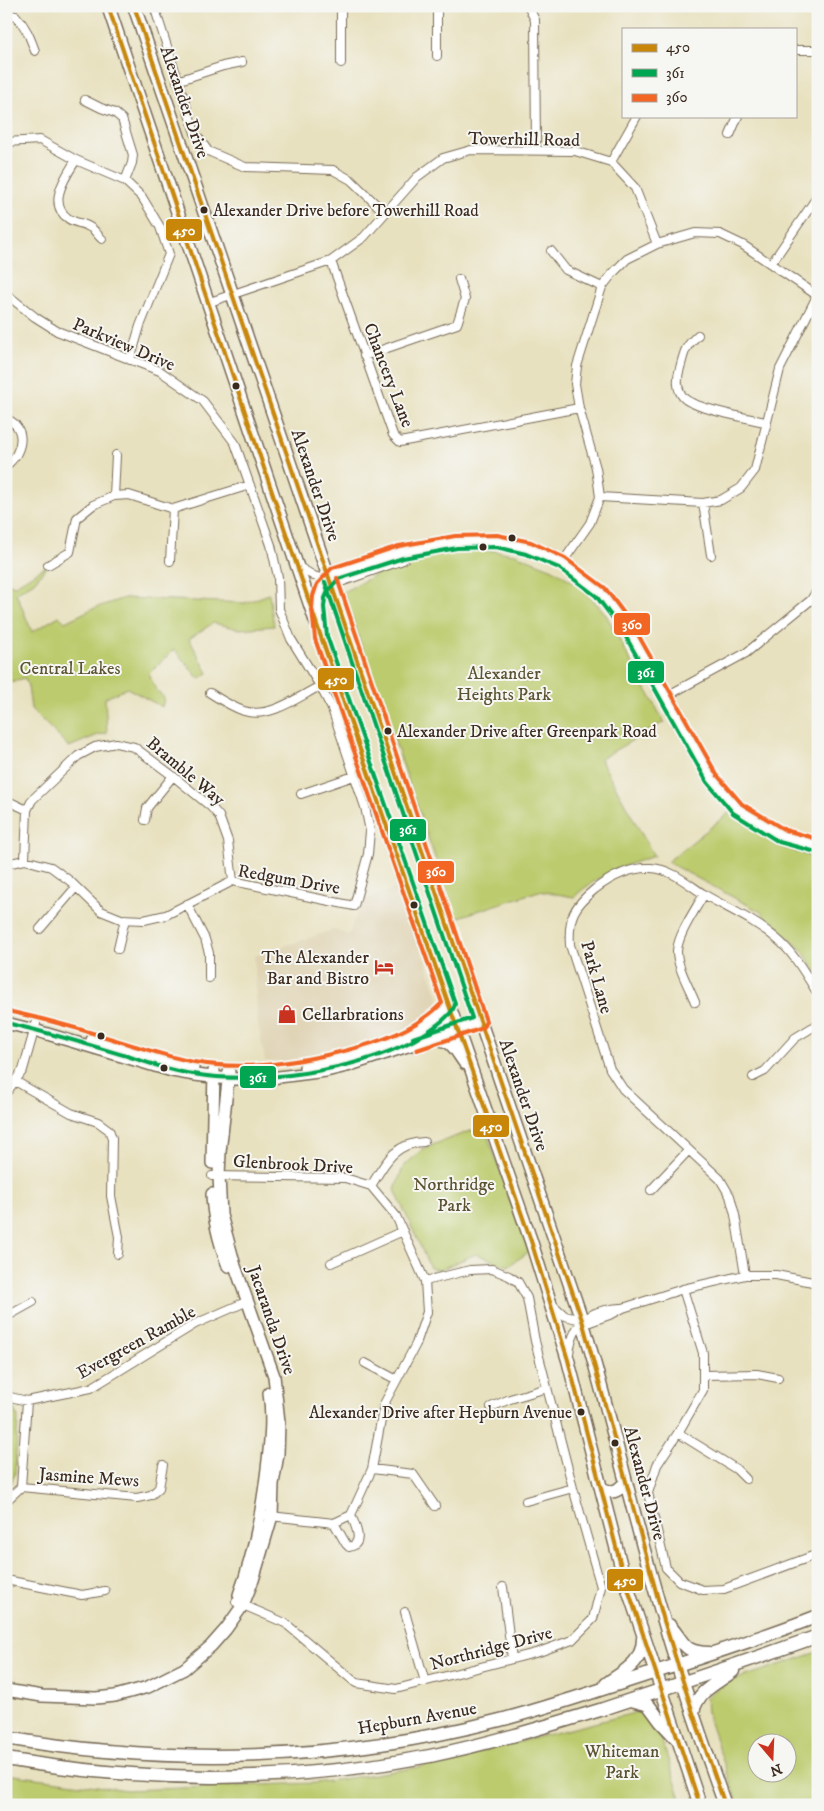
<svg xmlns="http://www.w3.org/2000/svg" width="824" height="1811" viewBox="0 0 824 1811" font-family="'IM FELL DW Pica',serif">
	<rect width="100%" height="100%" fill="#f6f6f2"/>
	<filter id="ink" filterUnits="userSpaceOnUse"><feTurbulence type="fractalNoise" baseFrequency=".02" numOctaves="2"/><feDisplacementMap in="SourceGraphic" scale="10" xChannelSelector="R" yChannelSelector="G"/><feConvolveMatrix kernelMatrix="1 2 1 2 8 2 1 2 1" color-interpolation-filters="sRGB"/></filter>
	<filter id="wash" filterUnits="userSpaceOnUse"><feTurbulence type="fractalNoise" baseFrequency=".0096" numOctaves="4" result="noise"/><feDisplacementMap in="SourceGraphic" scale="20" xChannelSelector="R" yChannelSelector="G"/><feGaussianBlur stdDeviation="1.12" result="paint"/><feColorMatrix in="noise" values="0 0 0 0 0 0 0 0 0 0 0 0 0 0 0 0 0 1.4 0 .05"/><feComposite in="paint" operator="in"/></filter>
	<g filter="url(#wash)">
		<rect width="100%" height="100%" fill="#e8e1bf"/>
		<path fill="#dfd3b4" d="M400 887 439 1000 431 1017 420 1024 389 1036 323 1057 298 1063 265 1061 257 1017 254 956 333 930 349 935 361 901Z"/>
		<path fill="#bccb6d" stroke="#7c7a46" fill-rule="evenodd" d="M478 549 515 554 553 569 582 588 605 613 664 722 600 759 654 856C625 865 596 876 574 897L539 891 456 918 343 592 381 572 441 554Z
			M48 565 34 582 16 593 32 632 59 616 65 622 92 609 124 598 245 603 269 594 274 626 240 629 213 623 189 639 208 673 199 679 174 649 149 674 155 688 164 698 162 707 127 688 105 698 107 733 98 735 69 747 31 709 28 687 25 678 6 683V582L14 586Z
			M730 812 776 845 818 859V975L802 950 759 911 667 862Z
			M484 1126 529 1252 508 1266 476 1254 439 1270 430 1268 395 1190 403 1167 424 1148Z
			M6 1404 14 1409 18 1418 15 1474 6 1492Z
			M818 1652V1805H738L707 1714 706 1698 722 1684ZM756 1744H786V1774H756Z
			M638 1712 649 1717 658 1729 683 1805H6V1774L127 1790 315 1783 414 1768Z"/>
	</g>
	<g filter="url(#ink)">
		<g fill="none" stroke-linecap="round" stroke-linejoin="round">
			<g stroke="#786a56" stroke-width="10">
				<path id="street" d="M154 6 195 133 208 151 245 167 333 170 351 180 384 212
					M341 6V63
					M528 6 535 20 536 150
					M6 14 16 16C26 27 30 37 35 51
					M795 50H818
					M437 56V6
					M177 81 223 66 242 62
					M85 100 101 108 115 113 122 119 133 155 132 163 125 181
					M730 135 738 116
					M6 142 40 140 76 160 125 181 142 197 160 227 169 254 140 326 130 360
					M76 160C66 176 46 204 69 219 75 223 84 223 91 228 95 230 98 236 102 239
					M611 162 637 116
					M551 251 566 270 602 287
					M331 261 393 435 400 442 579 408
					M771 264 815 200 818 189
					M6 294 35 317 57 331 160 371 203 401 235 443 271 545 278 577 279 609 291 639 320 686 332 709 365 807 370 831 368 854 354 906 233 881 166 915 144 920 121 919 101 911 70 881 51 867 25 860 6 864
					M207 303 331 261 364 237 417 177 443 158 471 150 575 151 611 162 635 188 657 244
					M698 335C684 348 685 350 680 368 677 377 676 390 684 398 695 409 748 418 765 422
					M364 356 457 324 465 299 459 279
					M6 419C21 424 24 439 17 453 15 458 10 462 6 466
					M114 496 116 455
					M600 497 703 503 721 500 741 488 755 470 780 369 817 296
					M703 503 711 555
					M170 561 173 509
					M562 563 590 523 600 497 596 468 579 408 575 384 577 366 602 287 613 273 627 259 657 244 695 233 720 234 743 245 818 296
					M48 565 70 552 77 518 93 505 114 496 129 495 173 509 250 485
					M297 566 314 576 338 583 403 560 414 551
					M320 620 318 607 319 597 322 588 335 574 401 552 456 542 497 541 528 548 562 563 600 592 627 627 712 779 738 809 782 836 818 846
					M210 693C221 700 232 707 244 711 270 719 298 697 320 686
					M665 697 746 653 811 600 818 589
					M301 794 354 776
					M6 800 27 810
					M145 820 147 808 173 776
					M25 860 27 810 32 800 78 756 95 747 116 743 134 747 173 776 211 807 219 816 228 841 233 881
					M187 904 205 939 209 953V978
					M40 929 76 887
					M118 949 125 919
					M695 1002C689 987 677 967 677 951 678 934 696 909 704 894
					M753 1077 765 1071 795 1038 818 1024
					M15 1081 71 1113 98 1122 109 1130 112 1138 111 1196 119 1237 118 1254
					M6 1093 23 1070 36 1024
					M817 1160H818
					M212 1176 345 1178 371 1186 396 1216 425 1281 427 1312 416 1344 384 1404 372 1469 351 1515 334 1523 261 1515
					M371 1186C385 1163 394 1143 424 1142
					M651 1190 688 1151
					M331 1263 403 1231
					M745 1275 735 1215 730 1196 720 1179 623 1089 610 1069 570 945C568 917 574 906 595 889 612 876 630 867 651 868 672 869 689 885 705 895 729 909 755 920 777 939 794 953 806 975 818 994
					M683 1289 703 1353V1390L678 1433 657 1465 648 1493 666 1568 679 1581 703 1590 724 1589 818 1554
					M553 1305 565 1316 590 1322 612 1314 623 1308 683 1289 745 1275H776L818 1283
					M6 1317 33 1302
					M569 1353C574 1321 588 1310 621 1308
					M365 1363 397 1380
					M704 1375 757 1374 778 1378
					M6 1396 27 1401 91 1388 195 1324 248 1301
					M491 1407 510 1399 547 1388
					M678 1433 736 1469 746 1479
					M372 1469 413 1474 435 1506
					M21 1487 137 1498 151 1495 159 1488 163 1465
					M6 1501 21 1487 27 1401
					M526 1501 573 1488
					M334 1523 346 1544 349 1547C365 1544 355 1525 351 1515
					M6 1580 82 1595 105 1591
					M503 1587 512 1659
					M236 1602 285 1623 356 1683 396 1689 539 1652 572 1640 593 1619 601 1587 573 1488 535 1341 527 1298 518 1282 509 1276 492 1269 470 1270 425 1281
					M405 1612 425 1682"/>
			</g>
			<g stroke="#786a56" stroke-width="14">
				<path id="secondary" d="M6 1023 34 1030 172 1071 195 1075 229 1079H263L326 1071 347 1066 480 1022
					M92 1040 193 1068
					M305 1067 358 1054 448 1025
					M212 1163 214 1071
					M212 1194C213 1220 219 1242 228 1266
					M239 1595C254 1554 262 1512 267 1469 270 1444 273 1418 269 1393
					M6 1690 42 1696 96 1698 115 1696 148 1687 184 1669 211 1646 226 1629 243 1605 253 1580 272 1516 273 1484 278 1454 279 1422 274 1376 235 1266 221 1215 219 1176 220 1152 229 1072"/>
			</g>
			<g stroke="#786a56" stroke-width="15">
				<path id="primary" d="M108 6 321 637 531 1241 568 1360 623 1574 700 1805
					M134 6 582 1320C612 1420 634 1521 664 1621 682 1683 703 1744 725 1805
					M406 1038 425 1026 449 1005
					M431 1039C452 1038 454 1048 465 1063
					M601 1488C612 1494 617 1492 625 1483
					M669 1625C685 1642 681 1652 709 1653
					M606 1684C624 1671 643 1663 643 1638
					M631 1700 646 1704 650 1707 661 1722 677 1739
					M693 1712C698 1690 716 1684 733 1671
					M6 1738C170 1766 339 1762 500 1720 547 1708 593 1692 640 1677 699 1658 759 1639 818 1616
					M6 1759C146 1783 291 1783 430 1756 488 1744 544 1727 600 1710 673 1686 746 1662 818 1636"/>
			</g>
			<use href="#street" stroke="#fff" stroke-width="8"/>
			<use href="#secondary" stroke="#fff" stroke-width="11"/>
			<use href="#primary" stroke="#fff" stroke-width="12"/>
			<g stroke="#f6f6f2" stroke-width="8">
				<path id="bus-1" d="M108 6 321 637 531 1241 568 1360 623 1574 700 1805
					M134 6 582 1320 664 1621 693 1713 725 1805"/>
			</g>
			<g stroke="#f6f6f2" stroke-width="8">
				<path id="bus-2" d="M325 582 472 1018 413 1038
					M6 1023C48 1032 89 1045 130 1057 151 1064 171 1071 193 1074 259 1085 355 1071 414 1040 425 1034 455 1015 455 1003L327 636 324 607 325 598 328 591 338 579 403 558 457 548 496 547 526 554 559 568 596 596 622 630 707 782 733 813 779 842 816 852"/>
			</g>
			<g stroke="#f6f6f2" stroke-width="8">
				<path id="bus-3" d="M337 578 486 1021 483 1028 417 1050
					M7 1011C51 1020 93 1033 135 1046 155 1052 174 1058 194 1062 244 1071 295 1063 344 1051 380 1042 415 1030 442 1003L315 639 312 608 313 596 317 584 332 568 399 546 455 536 497 535 531 542 565 558 605 588 632 624 717 775 742 804 785 830 818 839"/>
			</g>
			<use href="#bus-1" stroke="#c88708" stroke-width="4"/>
			<use href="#bus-2" stroke="#00a651" stroke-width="4"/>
			<use href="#bus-3" stroke="#f26522" stroke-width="4"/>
		</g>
	</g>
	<defs>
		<g id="hotel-bare" transform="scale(1.5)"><path d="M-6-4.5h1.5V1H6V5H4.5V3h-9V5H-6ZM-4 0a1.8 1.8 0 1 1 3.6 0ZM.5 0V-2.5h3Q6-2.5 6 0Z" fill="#c8321e" stroke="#f6f6f2" stroke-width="2.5" paint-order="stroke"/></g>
		<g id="shop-bare" transform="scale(1.5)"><path d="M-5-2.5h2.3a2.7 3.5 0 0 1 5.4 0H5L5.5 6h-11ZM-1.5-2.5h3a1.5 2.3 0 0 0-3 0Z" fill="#c8321e" stroke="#f6f6f2" stroke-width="2.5" paint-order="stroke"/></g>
	</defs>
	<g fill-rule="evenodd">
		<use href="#hotel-bare" x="384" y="967"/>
		<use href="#shop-bare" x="287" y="1014"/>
	</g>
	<g fill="#3b2a1e" stroke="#f6f6f2" stroke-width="2">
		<circle cx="204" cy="210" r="4.5"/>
		<circle cx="236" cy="386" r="4.5"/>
		<circle cx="512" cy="538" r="4.5"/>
		<circle cx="483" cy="547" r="4.5"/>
		<circle cx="388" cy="731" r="4.5"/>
		<circle cx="414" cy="905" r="4.5"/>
		<circle cx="101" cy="1036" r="4.5"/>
		<circle cx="164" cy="1068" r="4.5"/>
		<circle cx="581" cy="1412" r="4.5"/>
		<circle cx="615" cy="1443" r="4.5"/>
	</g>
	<g text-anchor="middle" stroke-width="4" stroke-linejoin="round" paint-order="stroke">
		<g font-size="17" fill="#3b2a1e" stroke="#f6f6f2" text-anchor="start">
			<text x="213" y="216">Alexander Drive before Towerhill Road</text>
			<text x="397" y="737">Alexander Drive after Greenpark Road</text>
			<text x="572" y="1418" text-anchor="end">Alexander Drive after Hepburn Avenue</text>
		</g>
		<g font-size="18" fill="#3b2a1e" stroke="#f6f6f2">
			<text transform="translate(185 102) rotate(71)" y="6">Alexander Drive</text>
			<text transform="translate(524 139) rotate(1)" y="6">Towerhill Road</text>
			<text transform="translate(124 344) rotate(23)" y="6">Parkview Drive</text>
			<text transform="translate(389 375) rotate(69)" y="6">Chancery Lane</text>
			<text transform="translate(316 485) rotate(71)" y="6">Alexander Drive</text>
			<text transform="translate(186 771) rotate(40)" y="6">Bramble Way</text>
			<text transform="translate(289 879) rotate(10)" y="6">Redgum Drive</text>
			<text transform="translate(597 977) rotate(74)" y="6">Park Lane</text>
			<text transform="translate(524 1095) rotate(71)" y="6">Alexander Drive</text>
			<text transform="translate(293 1164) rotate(3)" y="6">Glenbrook Drive</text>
			<text transform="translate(272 1320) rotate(71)" y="6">Jacaranda Drive</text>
			<text transform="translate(136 1342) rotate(-29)" y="6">Evergreen Ramble</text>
			<text transform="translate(89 1477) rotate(4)" y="6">Jasmine Mews</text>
			<text transform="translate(645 1483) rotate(75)" y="6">Alexander Drive</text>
			<text transform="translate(491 1648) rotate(-15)" y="6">Northridge Drive</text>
			<text transform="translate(417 1718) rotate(-10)" y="6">Hepburn Avenue</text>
		</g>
		<g font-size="18" fill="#5b5232" stroke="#f6f6f2">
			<text x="70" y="674">Central Lakes</text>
			<text x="504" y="679">Alexander<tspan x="504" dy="21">Heights Park</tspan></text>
			<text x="454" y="1190">Northridge<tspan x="454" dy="21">Park</tspan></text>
			<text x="622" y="1757">Whiteman<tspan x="622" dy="21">Park</tspan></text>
		</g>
		<g font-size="18" fill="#3b2a1e" stroke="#f6f6f2" text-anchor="end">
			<text x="369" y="963">The Alexander<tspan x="369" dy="21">Bar and Bistro</tspan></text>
			<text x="302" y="1020" text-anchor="start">Cellarbrations</text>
		</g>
	</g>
	<g stroke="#f6f6f2" stroke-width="2">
		<rect x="165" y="218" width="38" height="24" rx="5" fill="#c88708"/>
		<rect x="613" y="612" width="38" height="24" rx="5" fill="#f26522"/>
		<rect x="627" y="660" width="38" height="24" rx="5" fill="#00a651"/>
		<rect x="317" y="667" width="38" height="24" rx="5" fill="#c88708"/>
		<rect x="389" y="818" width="38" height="24" rx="5" fill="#00a651"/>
		<rect x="417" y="860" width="38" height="24" rx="5" fill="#f26522"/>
		<rect x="239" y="1065" width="38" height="24" rx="5" fill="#00a651"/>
		<rect x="472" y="1114" width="38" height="24" rx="5" fill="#c88708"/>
		<rect x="606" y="1568" width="38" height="24" rx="5" fill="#c88708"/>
	</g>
	<g font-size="14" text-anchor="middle" font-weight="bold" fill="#fff">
		<text x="184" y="235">450</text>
		<text x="632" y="629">360</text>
		<text x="646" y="677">361</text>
		<text x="336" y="684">450</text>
		<text x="408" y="834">361</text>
		<text x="436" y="876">360</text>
		<text x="258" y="1082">361</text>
		<text x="491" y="1131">450</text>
		<text x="625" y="1585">450</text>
	</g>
	<rect width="824" height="1811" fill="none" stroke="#f6f6f2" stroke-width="25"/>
	<rect x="622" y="28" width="175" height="90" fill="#f6f6f2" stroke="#aba49d"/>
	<rect x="632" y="44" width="25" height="8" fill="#c88708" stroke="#aba49d"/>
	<text x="666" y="52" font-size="15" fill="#3b2a1e">450</text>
	<rect x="632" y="69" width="25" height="8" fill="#00a651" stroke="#aba49d"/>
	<text x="666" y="78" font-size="15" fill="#3b2a1e">361</text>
	<rect x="632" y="94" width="25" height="8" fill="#f26522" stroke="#aba49d"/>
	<text x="666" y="102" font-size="15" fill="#3b2a1e">360</text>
	<g transform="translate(772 1758) rotate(161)"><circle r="24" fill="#f6f6f2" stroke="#aba49d"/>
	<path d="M0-4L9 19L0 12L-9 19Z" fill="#c8321e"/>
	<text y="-8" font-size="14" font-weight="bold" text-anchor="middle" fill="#3b2a1e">N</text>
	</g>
</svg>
